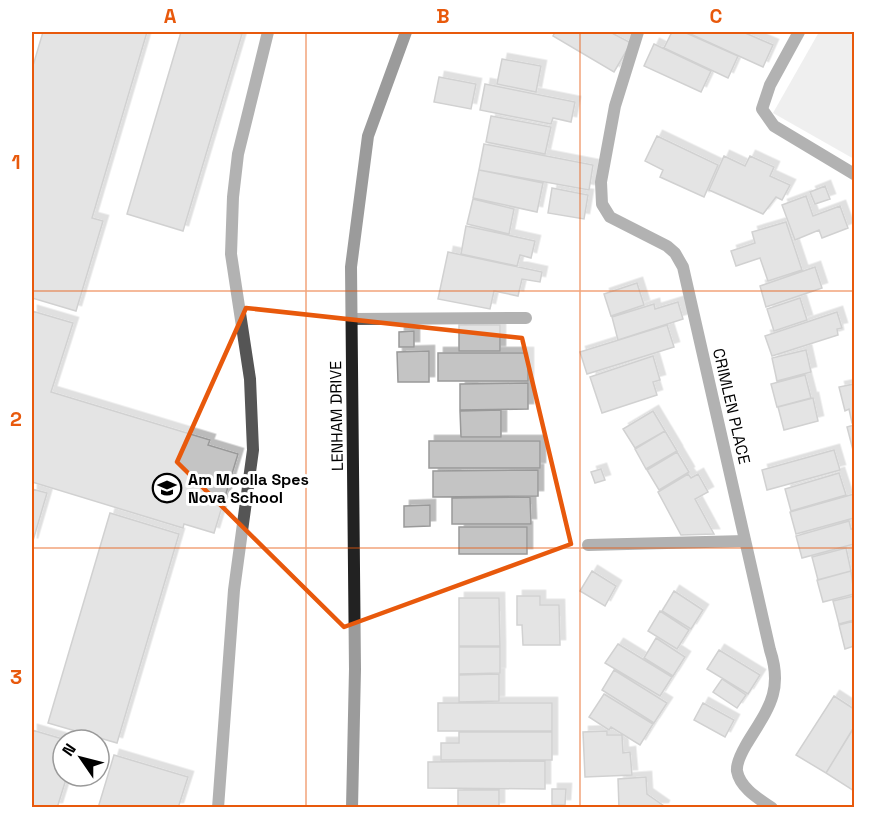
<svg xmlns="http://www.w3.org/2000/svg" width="886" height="839" viewBox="0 0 886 839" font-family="'Space Grotesk',sans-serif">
	<defs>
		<filter id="shadow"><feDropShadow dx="5.5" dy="-5.5" stdDeviation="0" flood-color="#0004"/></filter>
	</defs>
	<rect width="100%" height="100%" fill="#fff"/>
	<path fill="#dcdcdc" d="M819 32H854V159L773 113Z"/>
	<path fill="#c4c4c4" stroke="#999" stroke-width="1.5" filter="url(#shadow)" d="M43 32H147L92 218 103 221 76 311 32 298V69Z
		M181 32H234L242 34 183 231 127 214Z
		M554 32H610L631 43 614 72 553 36 555 32Z
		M672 32H684L738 56 728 78 664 48Z
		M686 32H743L773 45 763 67Z
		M654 44 711 71 701 92 644 66Z
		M502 59 541 66 536 92 497 84Z
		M439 77 476 84 471 109 434 102Z
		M485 84 575 102 571 122 553 118 551 124 480 110Z
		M491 116 551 127 545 154 486 142Z
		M657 136 718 165 704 197 660 177 663 170 645 161Z
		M484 144 593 165 589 190 479 170Z
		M724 156 745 166 750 156 774 167 770 176 790 185 782 200 776 197 763 214 709 190Z
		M479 170 543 183 537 212 473 198Z
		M825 186 830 199 815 204 810 192Z
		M552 188 588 195 584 219 548 213Z
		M806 196 813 216 840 206 848 228 822 238 819 230 795 240 782 205Z
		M473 199 514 209 509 234 467 224Z
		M786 222 802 270 768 281 760 258 736 266 731 251 755 243 752 232Z
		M466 226 535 241 531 258 520 255 517 266 461 254Z
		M448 252 542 272 540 282 522 279 518 296 494 291 490 309 438 299Z
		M815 267 822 288 766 307 760 286Z
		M637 283 644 305 611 316 604 294Z
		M800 298 807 320 774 331 767 309Z
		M678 302 683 319 618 340 612 317 654 304 655 309Z
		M32 311 73 323 51 392 210 440 208 445 238 454 214 533 184 524 183 528 32 482Z
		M837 312 842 328 837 329 838 335 772 356 765 336Z
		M459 325H500V351H459Z
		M667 325 674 347 587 374 580 352Z
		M414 331V347H399V332Z
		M806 350 811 372 777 381 772 358Z
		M429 351V382H398L397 352Z
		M438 353H528V381H438Z
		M653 356 660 380 653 382 657 395 602 413 590 377Z
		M805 375 811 398 777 407 771 384Z
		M528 383V409L460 410V384Z
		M854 384V423H852L849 409 845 411 839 387Z
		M813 398 818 421 784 430 778 407Z
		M501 410V437H461L460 411Z
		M653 411 665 431 635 448 623 429Z
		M854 425V449L853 450 847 427Z
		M665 431 677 451 646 469 635 449Z
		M429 441H540V468H429Z
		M834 450 840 470 767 490 762 470Z
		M677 452 689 472 659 490 647 470Z
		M601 469 605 480 595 483 591 472Z
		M538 470V496L433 497V471Z
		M839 473 846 495 791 511 785 489Z
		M688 474 691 478 698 474 708 492 695 499 714 534 681 535 658 492Z
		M32 489 47 493 32 544Z
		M854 494V518L796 534 790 512Z
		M530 497 531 524H452V498Z
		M430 505V526L404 527V506Z
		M110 513 179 534 117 743 48 723Z
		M849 521 851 529 854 528V544L802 558 796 536Z
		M459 527H527V554H459Z
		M846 548 851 571 818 580 812 557Z
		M592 571 616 586 605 606 580 591Z
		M851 571 854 594 823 602 817 580Z
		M674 591 703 610 691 629 662 611Z
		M517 596H540V605H559L560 645H523L522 625H517Z
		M854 596V620L839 624 833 601Z
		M459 598H499L500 646H459Z
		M660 611 689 630 677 649 648 631Z
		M854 621V646L845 649 839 625Z
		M656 638 685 657 673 676 644 658Z
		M618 644 672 677 660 696 605 663Z
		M459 647H500V673L459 674Z
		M719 650 760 675 748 694 707 669Z
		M614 670 667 703 654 723 602 690Z
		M499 674V701L459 702V675Z
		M722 679 746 695 737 708 713 692Z
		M604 694 653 724 640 745 611 727 609 730 589 717Z
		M834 696 854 709V727L826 773 796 755Z
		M438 703H552V731H438Z
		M703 703 734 720 725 737 694 720Z
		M853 729 854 730V791L826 773Z
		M32 730 66 740H63V776H67L57 808H32Z
		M607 731V735H622L623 753 630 752 632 775 585 777 583 732Z
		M459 732H552V760H441V743H459Z
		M114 755 188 777 178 808H98Z
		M545 761V789L428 788V762Z
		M646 777 647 794 664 806 663 808H619L618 779Z
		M552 789H566L565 805H552Z
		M458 790H499V808H458Z"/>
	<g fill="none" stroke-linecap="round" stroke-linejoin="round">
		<path stroke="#555" stroke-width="12" d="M588 545 745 541
			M218 808 234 590 253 450 250 379 231 254 233 197 238 154 268 32"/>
		<path stroke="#555" stroke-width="12" d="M638 32 615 106 601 182 602 204 610 217 667 246 675 253 683 267 770 650C784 692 767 710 746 745 742 752 736 763 737 771 740 788 759 799 772 808
			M799 32 770 85 762 109 774 126 854 174
			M352 319 526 318"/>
		<path stroke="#222" stroke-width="12" d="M352 808 355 669 351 267 368 136 406 32"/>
	</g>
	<path d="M0 0H886V839H0ZM246 308 522 338 571 544 344 627 177 462Z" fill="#fff" fill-opacity=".55" fill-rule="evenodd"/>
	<path fill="none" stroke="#e8590c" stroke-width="4.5" stroke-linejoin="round" d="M246 308 522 338 571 544 344 627 177 462Z"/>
	<path fill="none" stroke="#e8590c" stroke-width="1.5" stroke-opacity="0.55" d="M306 32V808M580 32V808M32 291H854M32 548H854"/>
	<defs>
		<g id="school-ring" transform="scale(1.5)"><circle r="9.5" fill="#fff" stroke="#000" stroke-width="1.5"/><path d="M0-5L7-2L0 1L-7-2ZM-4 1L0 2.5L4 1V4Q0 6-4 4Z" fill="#000"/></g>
	</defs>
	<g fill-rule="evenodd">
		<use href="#school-ring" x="167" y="488"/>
	</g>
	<g text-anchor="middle" stroke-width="6" stroke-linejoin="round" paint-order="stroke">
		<g font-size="16" fill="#000" stroke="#fff">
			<text transform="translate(732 406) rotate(77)" y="6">CRIMLEN PLACE</text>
			<text transform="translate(336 416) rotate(-91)" y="6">LENHAM DRIVE</text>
		</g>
		<g font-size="16" font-weight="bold" fill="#000" stroke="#fff" text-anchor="start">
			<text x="188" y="485">Am Moolla Spes<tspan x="188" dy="18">Nova School</tspan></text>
		</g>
	</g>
	<rect width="886" height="839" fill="none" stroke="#ffffff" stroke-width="66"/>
	<g transform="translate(81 758) rotate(305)"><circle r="28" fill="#ffffff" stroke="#999999" stroke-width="1.5"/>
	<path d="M0-4.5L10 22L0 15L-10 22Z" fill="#000000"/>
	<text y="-9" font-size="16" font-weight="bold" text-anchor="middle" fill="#000000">N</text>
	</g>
	<rect x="33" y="33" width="820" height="773" fill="none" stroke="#e8590c" stroke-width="2"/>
	<g font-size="20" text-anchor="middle" font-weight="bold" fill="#e8590c">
		<text x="170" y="23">A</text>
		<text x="443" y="23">B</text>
		<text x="716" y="23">C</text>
		<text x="16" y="169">1</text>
		<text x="16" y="426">2</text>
		<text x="16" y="684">3</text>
	</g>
</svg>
